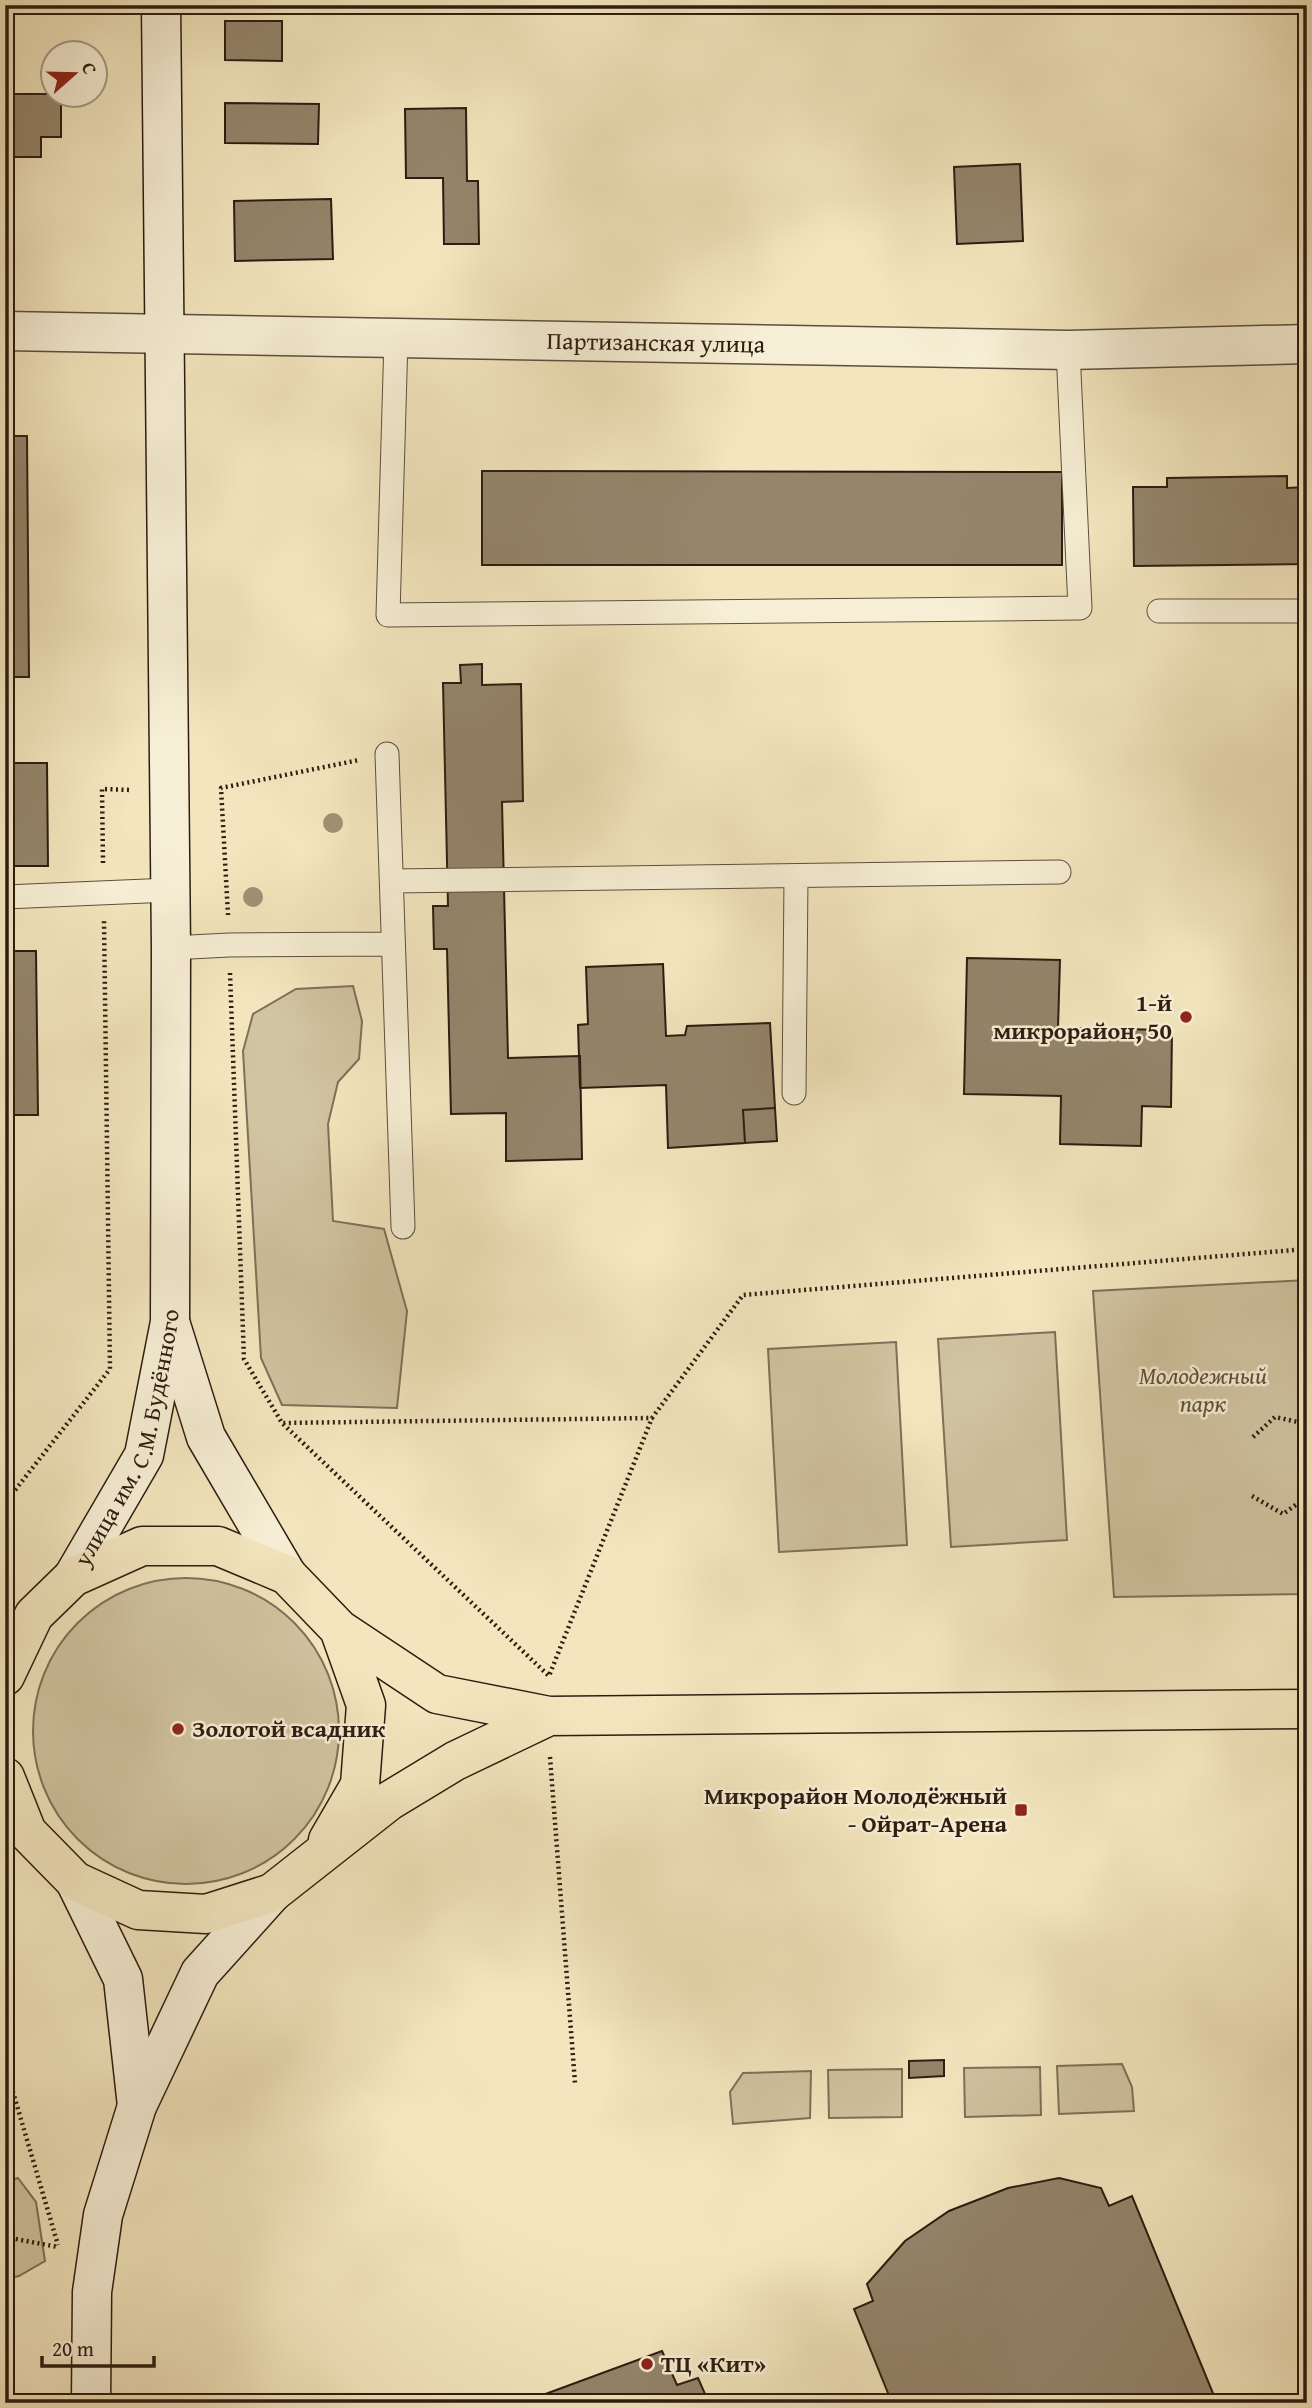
<svg xmlns="http://www.w3.org/2000/svg" width="1312" height="2408" viewBox="0 0 1312 2408" font-family="'Gentium Book Plus',serif">
	<rect width="100%" height="100%" fill="#f3e6be"/>
	<filter id="stains"><feTurbulence type="fractalNoise" baseFrequency=".00286" numOctaves="4"/><feColorMatrix values="0 0 0 0 .2 0 0 0 0 .09 0 0 0 0 .02 0 0 0 .5 -.17"/></filter>
	<radialGradient id="worn" r=".72"><stop offset=".6" stop-color="#630" stop-opacity="0"/><stop offset="1" stop-color="#630" stop-opacity=".3"/></radialGradient>
	<path fill="#d1c4a1" stroke="#7f7059" stroke-width="2" d="M353 986 362 1021 359 1059 338 1082 328 1124 333 1221 384 1229 407 1311 397 1408 282 1405 261 1358 243 1051 253 1014 296 989Z
		M1307 1280V1594L1114 1597 1093 1291Z
		M1055 1332 1067 1540 951 1547 938 1339Z
		M896 1342 907 1545 779 1552 768 1349Z
		M33 1731a153 153 0 1 1 306 0a153 153 0 1 1-306 0Z
		M1122 2064 1132 2087 1134 2111 1059 2114 1057 2066Z
		M1040 2067 1041 2115 965 2117 964 2068Z
		M902 2069V2117L829 2118 828 2070Z
		M811 2071 810 2118 733 2124 730 2092 743 2073Z
		M18 2178 36 2202 45 2261 19 2276 5 2279V2182Z"/>
	<path fill="#94856b" stroke="#2d1c11" stroke-width="2" d="M225 21H282V61L225 60Z
		M5 94H61V137H41V157H5Z
		M225 103 319 104 318 144 225 143Z
		M466 108 467 181H478L479 244H444L443 178H406L405 109Z
		M1020 164 1023 241 957 244 954 167Z
		M331 199 333 259 235 261 234 201Z
		M5 436H27L29 677H5Z
		M482 471 1062 472V565H482Z
		M1287 476V488L1307 487V564L1134 566 1133 487H1167V478Z
		M482 664V685L521 684 523 801 502 802 508 1058 580 1056 582 1159 506 1161V1113L451 1114 447 949H434L433 906H448L443 683H461L460 665Z
		M5 763H47L48 866H5Z
		M5 951H36L38 1115H5Z
		M967 958 1060 960 1058 1028 1172 1030 1171 1107 1142 1106 1141 1146 1060 1144 1061 1096 964 1094Z
		M663 964 666 1036 685 1035 687 1026 770 1023 775 1108 743 1110 745 1143 668 1148 666 1085 580 1088 578 1025 588 1024 586 967Z
		M775 1108 777 1141 745 1143 743 1110Z
		M944 2060V2076L909 2078V2061Z
		M1059 2178 1101 2188 1109 2206 1132 2196 1217 2403H892L854 2309 873 2301 867 2284 905 2241 949 2211 1008 2188Z
		M662 2351 677 2385 698 2378 709 2403H521Z"/>
	<g fill="none" stroke-linecap="round" stroke-linejoin="round">
		<g stroke="#5e4e3c" stroke-width="25">
			<path id="lane" d="M396 339 388 615 1080 608 1068 350
				M1159 611H1307
				M387 754 403 1227
				M393 881 1059 872
				M5 897 170 890
				M171 948 229 945 392 944
				M794 1093 796 878"/>
		</g>
		<g stroke="#5e4e3c" stroke-width="41">
			<g id="street">
				<path id="s1" d="M5 331 1068 350 1307 344"/>
			</g>
		</g>
		<g stroke="#2d1c11" stroke-width="41">
			<g id="secondary">
				<path d="M171 1325 206 1437 287 1575"/>
				<path id="s2" d="M73 1577 144 1455 170 1322 171 948 161 5"/>
				<path d="M75 1881 123 1979 137 2106"/>
				<path d="M91 2403 92 2292 103 2215 137 2106 200 1973 272 1893"/>
			</g>
		</g>
		<g stroke="#2d1c11" stroke-width="41">
			<path id="primary" d="M5 1676 34 1615 73 1577 142 1546H218L287 1575 339 1629 437 1694 549 1716 1307 1709
				M5 1777 27 1832 75 1881 138 1910 206 1914 272 1893 389 1801 455 1761 549 1716
				M328 1840 360 1785 366 1705 339 1629"/>
		</g>
		<path stroke="#2d1c11" stroke-width="4.5" stroke-dasharray="2 3.5" stroke-linecap="butt" d="M103 863 102 789 131 790
			M228 915 221 788 359 760
			M230 973 244 1359 282 1423 652 1418 743 1295 1307 1249
			M283 1424 549 1676 652 1418
			M1253 1437 1275 1417 1307 1424
			M1252 1496 1283 1514 1307 1497
			M5 1503 110 1369 104 921
			M550 1757 575 2083
			M5 2065 58 2245
			M5 2237 58 2247"/>
		<use href="#lane" stroke="#f7efd5" stroke-width="23"/>
		<use href="#street" stroke="#f7efd5" stroke-width="38"/>
		<use href="#secondary" stroke="#f7efd5" stroke-width="38"/>
		<use href="#primary" stroke="#f3e6be" stroke-width="38"/>
	</g>
	<g fill="#a19276">
		<circle cx="333" cy="823" r="10"/>
		<circle cx="253" cy="897" r="10"/>
	</g>
	<g fill="#8f2418" stroke="#f7efd5" stroke-width="2.5">
		<circle cx="1186" cy="1017" r="7"/>
		<circle cx="178" cy="1729" r="7"/>
		<rect x="1014" y="1803" width="14" height="14" rx="3.5"/>
		<circle cx="647" cy="2364" r="7"/>
	</g>
	<g text-anchor="middle" stroke-width="5" stroke-linejoin="round" paint-order="stroke">
		<g font-size="24" fill="#2d1c11" stroke="#f7efd5">
			<text dy="8" stroke="none"><textPath href="#s1" startOffset="651">Партизанская улица</textPath></text>
			<text dy="8" stroke="none"><textPath href="#s2" startOffset="152">улица им. С.М. Будённого</textPath></text>
		</g>
		<g font-size="24" font-weight="bold" fill="#2d1c11" stroke="#f7efd5" text-anchor="end">
			<text x="1172" y="1011">1-й<tspan x="1172" dy="28">микрорайон, 50</tspan></text>
			<text x="192" y="1737" text-anchor="start">Золотой всадник</text>
			<text x="1007" y="1804">Микрорайон Молодёжный<tspan x="1007" dy="28">- Ойрат-Арена</tspan></text>
			<text x="661" y="2372" text-anchor="start">ТЦ «Кит»</text>
		</g>
		<g font-size="24" font-style="italic" fill="#5e4e3c" stroke="#f7efd5">
			<text x="1203" y="1384">Молодежный<tspan x="1203" dy="28">парк</tspan></text>
		</g>
	</g>
	<rect width="1312" height="2408" fill="none" stroke="#f3e6be" stroke-width="28"/>
	<rect x="7" y="7" width="1298" height="2394" fill="none" stroke="#2d1c11" stroke-width="3.5"/>
	<rect x="14" y="14" width="1284" height="2380" fill="none" stroke="#2d1c11" stroke-width="2"/>
	<g transform="translate(74 74) rotate(70)"><circle r="33" fill="#f7efd5" stroke="#a69b87" stroke-width="2"/>
	<path d="M0-5L12 26L0 18L-12 26Z" fill="#8f2418"/>
	<text y="-10" font-size="19" font-weight="bold" text-anchor="middle" fill="#2d1c11">С</text>
	</g>
	<path d="M42 2356v10h112v-10" fill="none" stroke="#2d1c11" stroke-width="3.5"/>
	<text x="52" y="2356" font-size="21" fill="#2d1c11" stroke="#f7efd5" stroke-width="5" paint-order="stroke">20 m</text>
	<rect width="100%" height="100%" filter="url(#stains)"/>
	<rect width="100%" height="100%" fill="url(#worn)"/>
</svg>
